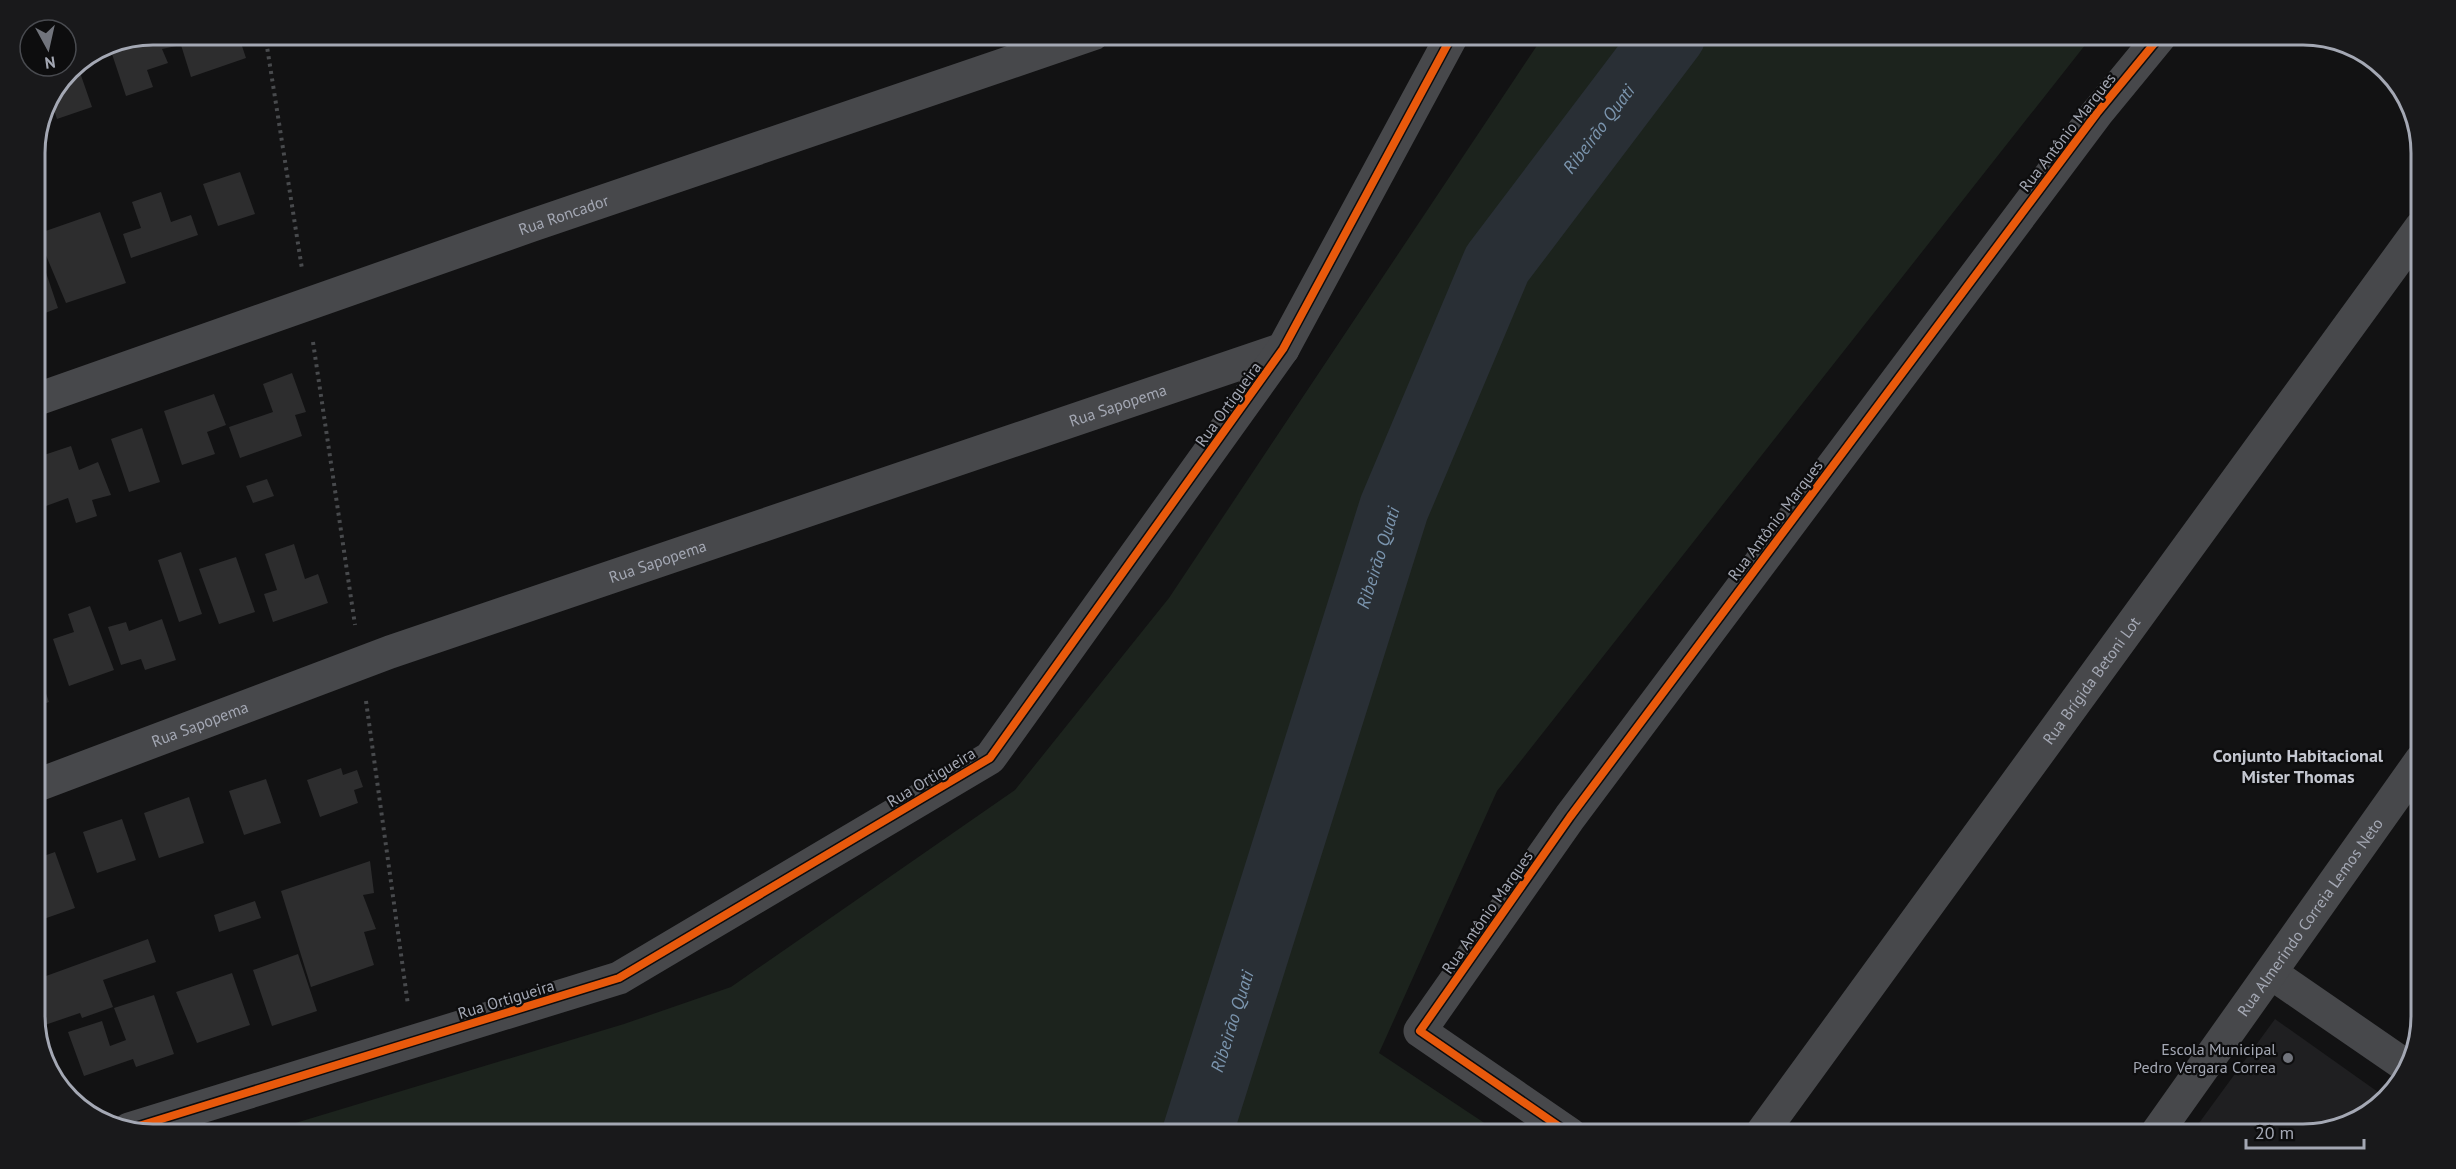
<svg xmlns="http://www.w3.org/2000/svg" width="2456" height="1169" viewBox="0 0 2456 1169" font-family="'PT Sans',sans-serif">
	<rect width="100%" height="100%" fill="#121213"/>
	<path fill="#1f1f21" d="M2275 1019 2385 1097 2369 1115 2303 1134H2191Z"/>
	<path fill="#1c231d" d="M1544 35H2093L1497 791 1379 1053 1501 1134H259L624 1024 731 987 1015 790 1169 598Z"/>
	<g fill="none" stroke-linecap="round" stroke-linejoin="round">
		<path stroke="#292f35" stroke-width="70" id="s1" d="M1197 1134 1394 508 1497 264 1671 34"/>
	</g>
	<path fill="#2d2d2e" d="M156 34H238L246 58 191 77 181 45 162 49 168 63 147 70 153 87 126 96 112 54 157 37Z
		M77 64 92 107 57 119 50 98 69 69Z
		M240 172 255 214 218 226 203 184Z
		M161 192 171 222 191 215 198 235 131 258 123 234 141 228 132 202Z
		M100 212 126 283 66 303 37 234Z
		M35 240 58 308 35 317Z
		M292 373 306 412 295 415 302 436 240 458 229 427 273 412 263 384Z
		M214 394 226 425 207 432 215 454 182 465 164 411Z
		M142 428 160 482 129 492 111 439Z
		M71 446 79 470 98 462 111 495 92 500 97 516 76 523 68 498 35 510V458Z
		M267 479 274 496 253 503 246 486Z
		M294 544 305 579 318 574 328 603 273 622 264 594 277 590 265 554Z
		M181 552 202 614 179 622 158 560Z
		M236 557 255 612 219 624 199 569Z
		M90 606 114 670 69 686 53 639 74 632 68 614Z
		M162 619 176 660 145 670 141 659 121 665 108 627 126 622 129 631Z
		M35 661 49 702 35 707Z
		M341 768 343 775 357 770 363 787 354 790 358 803 320 817 307 780Z
		M266 779 281 823 244 835 229 791Z
		M189 797 204 843 159 858 144 813Z
		M122 819 136 860 97 873 83 832Z
		M55 852 75 908 35 922V859Z
		M370 861 374 893 363 895 376 929 364 932 374 965 311 987 281 891Z
		M255 901 261 918 219 932 214 915Z
		M148 939 156 962 103 980 113 1007 82 1018 80 1013 42 1026 35 1009V980Z
		M298 954 317 1011 272 1026 253 970Z
		M232 973 250 1025 197 1043 176 992Z
		M154 995 174 1054 136 1067 133 1059 84 1076 68 1032 102 1021 110 1046 126 1040 114 1008Z"/>
	<g fill="none" stroke-linecap="round" stroke-linejoin="round">
		<path stroke="#484a4d" stroke-width="4" stroke-dasharray="3 4.5" stroke-linecap="butt" d="M265 34 302 269
			M313 342 355 625
			M366 701 408 1005"/>
		<g stroke="#47484b" stroke-width="33">
			<path id="s2" d="M35 400 530 226 1093 34"/>
			<path id="s3" d="M35 786 390 652 1283 349"/>
			<path d="M2271 973 2409 1068"/>
			<path d="M129 1129 619 978 990 758 1283 349 1453 34"/>
			<path d="M1570 1134 1420 1031 1570 817 2097 113 2162 34"/>
			<path id="s4" d="M1761 1134 2421 227"/>
			<path id="s5" d="M2156 1134 2421 760"/>
		</g>
		<g stroke="#0d0d0e" stroke-width="11">
			<path id="cycleway" d="M129 1129 619 978 990 758 1283 349 1453 34
				M1570 1134 1420 1031 1570 817 2097 113 2162 34"/>
		</g>
		<use href="#cycleway" stroke="#e8590c" stroke-width="8"/>
	</g>
	<circle fill="#71747c" stroke="#0d0d0e" stroke-width="2" cx="2288" cy="1058" r="6"/>
	<g text-anchor="middle" stroke-width="4.5" stroke-linejoin="round" paint-order="stroke">
		<g font-size="16" fill="#a4a8b4" stroke="#0d0d0e">
			<text transform="translate(2067 132) rotate(-52)" y="6">Rua Antônio Marques</text>
			<text dy="6" stroke="none"><textPath href="#s2" startOffset="560">Rua Roncador</textPath></text>
			<text transform="translate(1228 404) rotate(-54)" y="6">Rua Ortigueira</text>
			<text dy="6" stroke="none"><textPath href="#s3" startOffset="1148">Rua Sapopema</textPath></text>
			<text transform="translate(1775 520) rotate(-53)" y="6">Rua Antônio Marques</text>
			<text dy="6" stroke="none"><textPath href="#s3" startOffset="662">Rua Sapopema</textPath></text>
			<text dy="6" stroke="none"><textPath href="#s4" startOffset="561">Rua Brígida Betoni Lot</textPath></text>
			<text dy="6" stroke="none"><textPath href="#s3" startOffset="176">Rua Sapopema</textPath></text>
			<text transform="translate(931 777) rotate(-31)" y="6">Rua Ortigueira</text>
			<text transform="translate(1487 912) rotate(-55)" y="6">Rua Antônio Marques</text>
			<text dy="6" stroke="none"><textPath href="#s5" startOffset="266">Rua Almerindo Correia Lemos Neto</textPath></text>
			<text transform="translate(506 999) rotate(-17)" y="6">Rua Ortigueira</text>
		</g>
		<g font-size="16" fill="#a4a8b4" stroke="#0d0d0e" text-anchor="end">
			<text x="2276" y="1055">Escola Municipal<tspan x="2276" dy="18">Pedro Vergara Correa</tspan></text>
		</g>
		<g font-size="18" font-style="italic" fill="#7b95ae" stroke="#0d0d0e">
			<text dy="6" stroke="none"><textPath href="#s1" startOffset="1090">Ribeirão Quati</textPath></text>
			<text dy="6" stroke="none"><textPath href="#s1" startOffset="604">Ribeirão Quati</textPath></text>
			<text dy="6" stroke="none"><textPath href="#s1" startOffset="118">Ribeirão Quati</textPath></text>
		</g>
		<g font-size="18" font-weight="bold" fill="#c4c7d0" stroke="#0d0d0e">
			<text x="2298" y="762">Conjunto Habitacional<tspan x="2298" dy="21">Mister Thomas</tspan></text>
		</g>
	</g>
	<path d="M0 0H2456V1169H0ZM153 45H2303A108 108 0 0 1 2411 153V1016A108 108 0 0 1 2303 1124H153A108 108 0 0 1 45 1016V153A108 108 0 0 1 153 45Z" fill="#19191b" fill-rule="evenodd"/>
	<path fill="none" stroke="#a4a8b4" stroke-width="3" d="M153 45H2303A108 108 0 0 1 2411 153V1016A108 108 0 0 1 2303 1124H153A108 108 0 0 1 45 1016V153A108 108 0 0 1 153 45Z"/>
	<g transform="translate(48 48) rotate(172)"><circle r="28" fill="#0d0d0e" stroke="#494b50" stroke-width="1.5"/>
	<path d="M0-4.5L10 22L0 15L-10 22Z" fill="#71747c"/>
	<text y="-9" font-size="16" font-weight="bold" text-anchor="middle" fill="#a4a8b4">N</text>
	</g>
	<path d="M2246 1139v9h118v-9" fill="none" stroke="#a4a8b4" stroke-width="3"/>
	<text x="2255" y="1139" font-size="18" fill="#a4a8b4" stroke="#0d0d0e" stroke-width="4.5" paint-order="stroke">20 m</text>
</svg>
